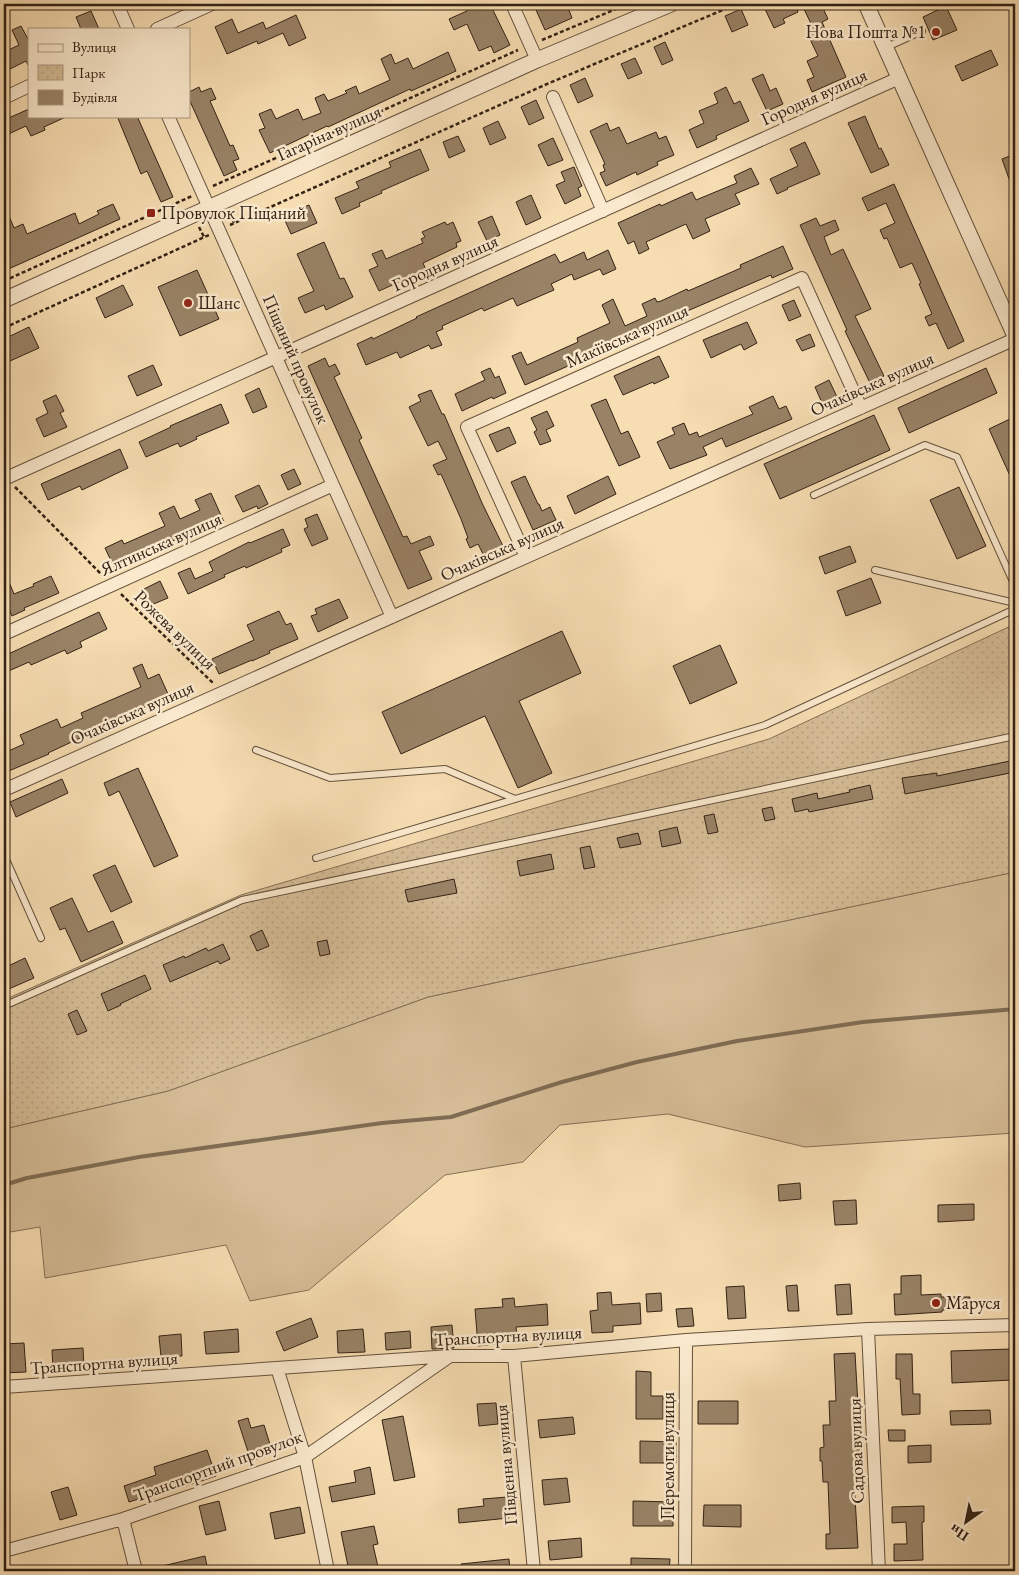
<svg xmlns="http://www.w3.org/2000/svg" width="1019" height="1575" viewBox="0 0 1019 1575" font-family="'EB Garamond',serif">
	<defs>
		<pattern id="park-dots" width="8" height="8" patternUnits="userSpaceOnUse" patternTransform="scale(1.25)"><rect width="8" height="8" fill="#d6bd97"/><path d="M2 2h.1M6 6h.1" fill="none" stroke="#b8a281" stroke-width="1.8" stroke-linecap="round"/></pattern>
	</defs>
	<rect width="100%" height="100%" fill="#f7ddb2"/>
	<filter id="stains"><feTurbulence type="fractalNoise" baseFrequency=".004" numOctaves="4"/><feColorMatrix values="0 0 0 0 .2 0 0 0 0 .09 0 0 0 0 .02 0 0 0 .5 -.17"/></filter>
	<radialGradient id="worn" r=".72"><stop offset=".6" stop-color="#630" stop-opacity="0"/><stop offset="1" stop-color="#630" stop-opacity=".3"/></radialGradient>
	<path fill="#d6bd97" stroke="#847056" d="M1015 872V1133L805 1147 668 1114 560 1125 523 1162 445 1175 309 1290 250 1301 226 1245 45 1278 40 1227 4 1233V1129L168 1091 428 997Z"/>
	<path fill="url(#park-dots)" stroke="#847056" d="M1015 624V872L428 997 168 1091 4 1129V1000L241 895 769 739Z"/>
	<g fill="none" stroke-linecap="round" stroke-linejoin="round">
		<path stroke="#806c53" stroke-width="4" d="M4 1185 27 1178 139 1157 382 1123 451 1117 562 1082 637 1062 737 1041 863 1022 1015 1009"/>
	</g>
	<path fill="#998367" stroke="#332215" d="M464 4H490L510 45 494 53 491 46 479 51 467 24 454 30 449 19 467 11Z
		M550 4H560L562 8 567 5 572 18 545 30 536 10Z
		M776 4H795L798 12 783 19 785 23 774 28 765 9Z
		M816 4H821L828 19 822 22 846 77 812 92 807 80 814 77 807 61 818 56 808 35 815 32 804 9Z
		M946 6 957 30 933 40 923 17Z
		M741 9 748 25 732 32 725 16Z
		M91 11 99 29H81L76 17Z
		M296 15 306 38 289 46 283 33 258 44 257 41 227 54 215 27 232 19 238 33 263 22 266 29Z
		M21 26 29 41V67L26 61 4 72V52L19 45 12 30Z
		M665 42 673 60 662 65 654 47Z
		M991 50 998 65 962 81 955 66Z
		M448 52 456 71 411 91 410 89 328 127 327 126 270 153 259 130 265 128 259 114 271 109 276 119 298 109 303 120 321 113 315 98 324 94 328 101 347 93 345 91 356 86 359 94 390 80 381 59 391 54 395 64 408 58 413 69Z
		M635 58 642 73 628 79 621 64Z
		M763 74 770 91 776 88 783 104 767 111 752 79Z
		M585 78 593 96 578 103 570 85Z
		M199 87 201 92 211 88 216 99 210 101 230 146 233 145 239 159 233 161 237 170 224 176 189 99V92Z
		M726 87 734 104 740 101 749 121 716 136 717 139 697 148 689 130 704 123 699 111 718 103 714 93Z
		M536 100 544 118 529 125 521 107Z
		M29 109V116H68L44 127 45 130 31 136 26 126 4 136V120Z
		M117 116H137L173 197 161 202 147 171 141 174Z
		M865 116 879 149 881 148 889 165 871 173 848 123Z
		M498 121 506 138 490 145 483 128Z
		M607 123 610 131 619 127 627 144 656 132 659 139 666 136 674 155 657 162 658 165 637 175 636 172 606 186 600 173 605 171 603 165 605 164 590 131Z
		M458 136 465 151 449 158 443 142Z
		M553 138 563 160 548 166 538 145Z
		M805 142 820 174 787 188 788 189 777 194 770 179 798 166 790 149Z
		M420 149 429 170 381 191 382 193 359 203 360 206 342 214 335 198 359 188 356 182 391 167 389 162Z
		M1015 154V193H1014L1002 159Z
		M574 167 582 186 578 188 581 196 565 204 556 185 565 181 561 172Z
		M751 168 759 184 735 194 740 204 705 219 710 231 693 239 686 224 646 242 649 249 639 254 634 241 628 244 618 223 660 204 661 206 692 192 696 200 737 183 734 176Z
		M894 184 964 341 948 349 936 323 929 326 925 317 932 314 919 284 921 283 912 263 900 268 887 238 884 239 880 230 895 223 886 203 868 211 862 198Z
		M531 195 541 218 526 225 516 202Z
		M4 204 14 228 23 224 27 234 75 213 79 224 99 214 97 211 113 204 120 219 4 271Z
		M309 205 317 223 291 234 283 216Z
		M492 216 500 235 487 241 478 222Z
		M816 218 820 226 835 220 839 230 824 237 831 255 843 249 871 309 855 316 884 376 870 383 845 331 847 330 800 225Z
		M445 222 447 225 453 222 461 241 456 243 457 247 423 263 426 270 379 291 369 270 378 266 372 254 382 250 386 259 423 243 421 239 425 237 422 232Z
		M324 242 340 279 344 278 353 297 326 310 324 305 305 313 298 298 314 291 297 254Z
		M783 246 793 269 772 278 771 275 678 315V314L640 331V333L576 360 577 362 525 385 512 356 521 352 527 365 578 342 577 338 610 323 602 305 613 299 625 326 647 316 642 304 655 298 657 302 661 301 687 289 688 291 741 268 740 265Z
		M608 250 616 269 603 275 600 269 574 280 572 274 551 284 554 290 517 306 513 298 484 311 482 308 442 326 443 329 436 332 442 345 431 349 429 345 400 358 397 352 366 365 357 344 372 337 373 339 417 318 416 317 555 254 560 263 584 252 587 260Z
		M197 270 219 319 180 336 158 287Z
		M123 285 133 305 105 318 96 298Z
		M794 300 801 316 789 321 782 305Z
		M747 322 757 343 744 350 741 344 711 358 703 340Z
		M29 327 39 348 10 361 4 347V339Z
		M810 334 815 346 802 351 796 340Z
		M659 356 669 377 654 384 653 382 623 395 614 376Z
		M325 358 329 367 335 364 340 374 334 377 362 438 359 440 403 537 407 536 411 544 430 536 434 545 419 551 432 579 408 589 308 366Z
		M153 365 162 385 137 396 128 376Z
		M490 368 495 378 499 376 506 393 493 399 492 397 462 411 455 394 485 380 481 372Z
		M986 368 997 393 909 433 898 408Z
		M829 380 838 399 823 405 815 387Z
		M259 388 267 407 253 413 245 395Z
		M431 390 442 414H444L482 503 504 548 484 556 478 544 470 548 466 539 468 538 461 519 441 474 438 475 433 465 447 459 438 441 428 446 409 407 421 401 418 395Z
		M56 395 64 411 60 413 67 427 44 437 36 419 48 413 43 401Z
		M773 396 779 409 786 406 792 419 726 447 722 438 703 447 707 455 670 469 657 442 675 434 672 428 684 423 689 435 697 432 699 437 753 414 749 407Z
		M606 399 621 434 628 431 640 457 619 466 591 405Z
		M221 404 229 423 196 437 197 439 180 447 178 443 146 457 139 442 171 427 170 426Z
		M547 411 554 426 546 430 551 441 540 445 534 432 537 430 531 418Z
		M874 415 890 450 780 499 764 464Z
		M1012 418 1015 426V487L989 429Z
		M509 427 516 443 497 452 489 435Z
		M120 449 128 468 82 490 80 486 48 500 41 484Z
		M294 469 301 484 288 490 281 475Z
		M525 476 538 504H539L542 511 550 507 556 520 533 530 511 482Z
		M608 476 616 494 575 514 567 496Z
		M259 485 268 504 258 509 257 506 243 512 235 496Z
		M959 487 986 546 957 559 930 500Z
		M211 493 224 522 209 529 207 526 114 567 105 548 122 540 124 544 165 526 159 513 174 506 180 519 200 510 195 500Z
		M317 514 328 539 312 546 304 529 308 527 305 519Z
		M283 529 290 545 281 549 282 552 246 568 245 566 224 575 225 577 188 594 178 573 190 568 195 579 213 571 209 562 249 542 250 543Z
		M850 546 856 562 825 574 819 557Z
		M4 570 14 594 34 586 33 584 51 576 59 593 24 608 25 610 12 616 4 598Z
		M871 578 881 603 846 616 837 591Z
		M160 581 168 598 151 605 144 589Z
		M339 599 348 618 318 632 311 616 317 614 315 609Z
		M279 611 286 625 291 623 298 639 269 651 270 653 252 661V660L219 674 212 659 254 640 247 625Z
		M99 612 107 629 80 642 82 647 67 654 65 650 31 665 29 662 4 673V656Z
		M562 631 581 673 519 701 552 773 518 788 485 716 401 754 382 712Z
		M720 645 737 683 690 704 673 666Z
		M142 664 148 679 159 674 169 696 105 725 106 726 48 753 49 754 4 773V753L24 744 20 735 57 719 61 728 83 718 81 713 141 687 133 668Z
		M1015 760V772L905 794 902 778 937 773V776Z
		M138 768 178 856 154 867 119 791 109 796 104 783Z
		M62 779 68 793 16 817 10 802Z
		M870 785 873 799 809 812 808 809 795 812 792 799 817 793 818 799 850 792 849 790Z
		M772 807 775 819 765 821 762 809Z
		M714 814 718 832 708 834 704 816Z
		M677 827 681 843 662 847 659 831Z
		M638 833 641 844 620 848 617 838Z
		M590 846 595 867 584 869 580 848Z
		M551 854 554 869 520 876 517 861Z
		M115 865 132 902 111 912 93 875Z
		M454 879 457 893 408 902 405 890Z
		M72 898 88 932 113 921 123 943 81 962 65 928 60 930 50 908Z
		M262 930 269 946 257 951 250 936Z
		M327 940 330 954 320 956 317 942Z
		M223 944 230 959 220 964 218 961 170 982 163 965 184 956 185 958 206 948 208 951Z
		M25 958 34 978 4 991V968Z
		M145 975 151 989 120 1004 121 1005 108 1011 101 994Z
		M77 1010 87 1031 77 1035 68 1014Z
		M800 1183 801 1199 779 1201 778 1185Z
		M856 1200 857 1224 835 1225 833 1201Z
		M974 1204V1220L938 1222V1205Z
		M921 1275V1295L941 1294V1297H970V1310H942V1312L895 1315 894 1294H901V1276Z
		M850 1284 852 1314 837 1315 835 1285Z
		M797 1285 799 1311H788L786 1286Z
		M744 1286 746 1318 728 1319 726 1287Z
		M611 1292 612 1305 640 1303 641 1324 613 1326V1332L592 1333 590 1311 598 1310 597 1293Z
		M661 1293 662 1311 647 1312 646 1294Z
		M514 1298 515 1307 547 1304 548 1325 516 1327 517 1337 495 1338 496 1344 478 1346 475 1309 503 1307 502 1299Z
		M692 1308 694 1326 678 1327 676 1309Z
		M311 1318 318 1337 284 1351 276 1332Z
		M452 1325 454 1348 432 1349 431 1327Z
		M238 1329 239 1352 206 1354 204 1332Z
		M363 1329 365 1352 338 1353 337 1331Z
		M410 1331 411 1348 386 1350 385 1333Z
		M181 1334 182 1356 161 1357 159 1336Z
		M24 1343 26 1372 4 1373V1344Z
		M83 1348 84 1367 53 1369 52 1350Z
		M1011 1349 1012 1380 952 1383 951 1351Z
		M855 1353 860 1441V1481H854L858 1548 826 1549V1534H830L828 1482H823L822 1461H820V1448L824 1447 823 1425H830L829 1401H836L834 1354Z
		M896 1354H912L913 1394H920V1414L902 1415 900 1379H896Z
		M636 1371 651 1372V1396H663V1419H636Z
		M698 1401H738V1424H698Z
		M496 1403 498 1424 479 1426 477 1404Z
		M990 1410 991 1424 951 1425 950 1411Z
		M403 1416 415 1477 394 1481 382 1420Z
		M573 1417 575 1434 540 1438 538 1420Z
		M248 1418 251 1428 264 1425 273 1454 251 1461 238 1421Z
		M888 1430H905V1441H889Z
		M640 1441 676 1442V1463H640Z
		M931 1445V1462L908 1463V1446Z
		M207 1450 216 1476 162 1494 161 1492 129 1502 124 1486 156 1475 154 1467Z
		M370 1467 375 1494 332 1502 329 1487 356 1482 354 1471Z
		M567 1478 570 1502 544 1505 542 1480Z
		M68 1487 77 1515 60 1520 51 1492Z
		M507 1497 509 1518 459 1523 458 1509 484 1506 483 1499Z
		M219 1501 226 1530 206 1535 199 1506Z
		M633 1501 673 1502V1526H633Z
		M704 1505H741V1527L703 1526Z
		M924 1506V1522H922L923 1560 894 1561V1544H907L906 1522 892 1523V1507Z
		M300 1507 305 1533 275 1539 270 1513Z
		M374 1526 378 1544 373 1545 379 1571H349L341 1532Z
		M581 1538 582 1557 550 1560 548 1541Z
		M205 1556 208 1571H159L158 1567Z
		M631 1558 670 1559 669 1571H631Z
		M509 1559 510 1571H462L461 1564Z"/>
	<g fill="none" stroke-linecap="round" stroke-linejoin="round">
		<g stroke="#64513c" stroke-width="8">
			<path id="service" d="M887 47 922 31
				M814 495 925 445 957 457 1015 586
				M875 570 1015 603
				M256 750 330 778 445 769 515 799
				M4 855 41 938
				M316 858 765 725 1015 609
				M4 1006 242 900 1015 736"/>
		</g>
		<g stroke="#64513c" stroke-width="14">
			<path id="minor" d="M117 4 128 29
				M512 4 537 60
				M157 29 212 4
				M553 97 603 211
				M4 98 29 86
				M168 116 392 617
				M4 479 899 78
				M526 557 467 427 802 278 861 408
				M4 634 333 485
				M4 790 1015 339
				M868 1329 879 1571
				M514 1356 534 1571
				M277 1368 305 1457 328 1571
				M4 1387 450 1356H514L686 1340 868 1329 1015 1325
				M123 1519 136 1571
				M4 1551 123 1519 305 1457 450 1356
				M685 1571 686 1340"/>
		</g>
		<g stroke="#64513c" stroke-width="17">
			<path id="tertiary" d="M866 4 1015 336
				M4 300 537 60 671 4"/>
		</g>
		<path stroke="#332215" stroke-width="2.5" stroke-dasharray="4 2.5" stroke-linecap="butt" d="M542 40 628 4
			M213 186 518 50
			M230 213 234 223
			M230 225 547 84 737 4
			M199 227 204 237
			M4 281 192 196
			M4 328 209 235
			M15 487 103 576
			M121 594 214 684"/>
		<use href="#service" stroke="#fae9cd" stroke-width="6"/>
		<use href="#minor" stroke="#fae9cd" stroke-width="12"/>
		<use href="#tertiary" stroke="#fae9cd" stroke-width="15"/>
	</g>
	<g fill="#8f2418" stroke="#fae9cd" stroke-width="2">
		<circle cx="936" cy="32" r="5"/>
		<rect x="146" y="208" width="10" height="10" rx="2.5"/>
		<circle cx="188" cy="303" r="5"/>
		<circle cx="936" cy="1303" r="5"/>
	</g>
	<g text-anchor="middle" stroke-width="5" stroke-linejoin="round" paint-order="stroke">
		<g font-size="18" fill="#332215" stroke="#fae9cd" text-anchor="start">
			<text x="926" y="38" text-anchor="end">Нова Пошта №1</text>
			<text x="161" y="219">Провулок Піщаний</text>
			<text x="198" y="309">Шанс</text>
			<text x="946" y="1309">Маруся</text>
		</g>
		<g font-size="18" fill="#332215" stroke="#fae9cd">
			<text transform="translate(814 97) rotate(-24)" y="6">Городня вулиця</text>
			<text transform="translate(329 133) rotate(-24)" y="6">Гагаріна вулиця</text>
			<text transform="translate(445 263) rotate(-24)" y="6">Городня вулиця</text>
			<text transform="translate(627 336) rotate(-24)" y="6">Макіївська вулиця</text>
			<text transform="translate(296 359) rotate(66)" y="6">Піщаний провулок</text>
			<text transform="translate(872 384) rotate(-24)" y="6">Очаківська вулиця</text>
			<text transform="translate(161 544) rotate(-24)" y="6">Ялтинська вулиця</text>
			<text transform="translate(502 549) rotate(-24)" y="6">Очаківська вулиця</text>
			<text transform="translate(175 630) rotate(44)" y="6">Рожева вулиця</text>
			<text transform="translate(132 713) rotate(-24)" y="6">Очаківська вулиця</text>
			<text transform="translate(508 1336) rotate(-3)" y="6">Транспортна вулиця</text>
			<text transform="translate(104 1363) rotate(-4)" y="6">Транспортна вулиця</text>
			<text transform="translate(856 1451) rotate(-92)" y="6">Садова вулиця</text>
			<text transform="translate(668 1456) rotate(-90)" y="6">Перемоги вулиця</text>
			<text transform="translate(506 1465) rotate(-95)" y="6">Південна вулиця</text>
			<text transform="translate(218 1466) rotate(-20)" y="6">Транспортний провулок</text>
		</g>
	</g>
	<rect width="1019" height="1575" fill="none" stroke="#f7ddb2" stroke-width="20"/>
	<rect x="5" y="5" width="1009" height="1565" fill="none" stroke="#332215" stroke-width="2.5"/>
	<rect x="10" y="10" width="999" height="1555" fill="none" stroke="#332215"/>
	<rect x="28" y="28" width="162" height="90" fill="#fae9cd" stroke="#aa9983"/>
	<rect x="38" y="44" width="25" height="8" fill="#fae9cd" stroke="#aa9983"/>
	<text x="72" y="52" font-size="15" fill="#332215">Вулиця</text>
	<rect x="38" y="65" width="25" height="15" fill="url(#park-dots)" stroke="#aa9983"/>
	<text x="72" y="78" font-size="15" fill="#332215">Парк</text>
	<rect x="38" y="90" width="25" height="15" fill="#998367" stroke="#aa9983"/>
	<text x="72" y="102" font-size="15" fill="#332215">Будівля</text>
	<g transform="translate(966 1522) rotate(213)" stroke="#fae9cd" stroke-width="4" paint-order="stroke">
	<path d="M0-4L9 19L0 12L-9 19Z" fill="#332215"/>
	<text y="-8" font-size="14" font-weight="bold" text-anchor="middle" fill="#332215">Пн</text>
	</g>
	<rect width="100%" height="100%" filter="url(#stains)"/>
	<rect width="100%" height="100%" fill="url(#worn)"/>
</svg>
